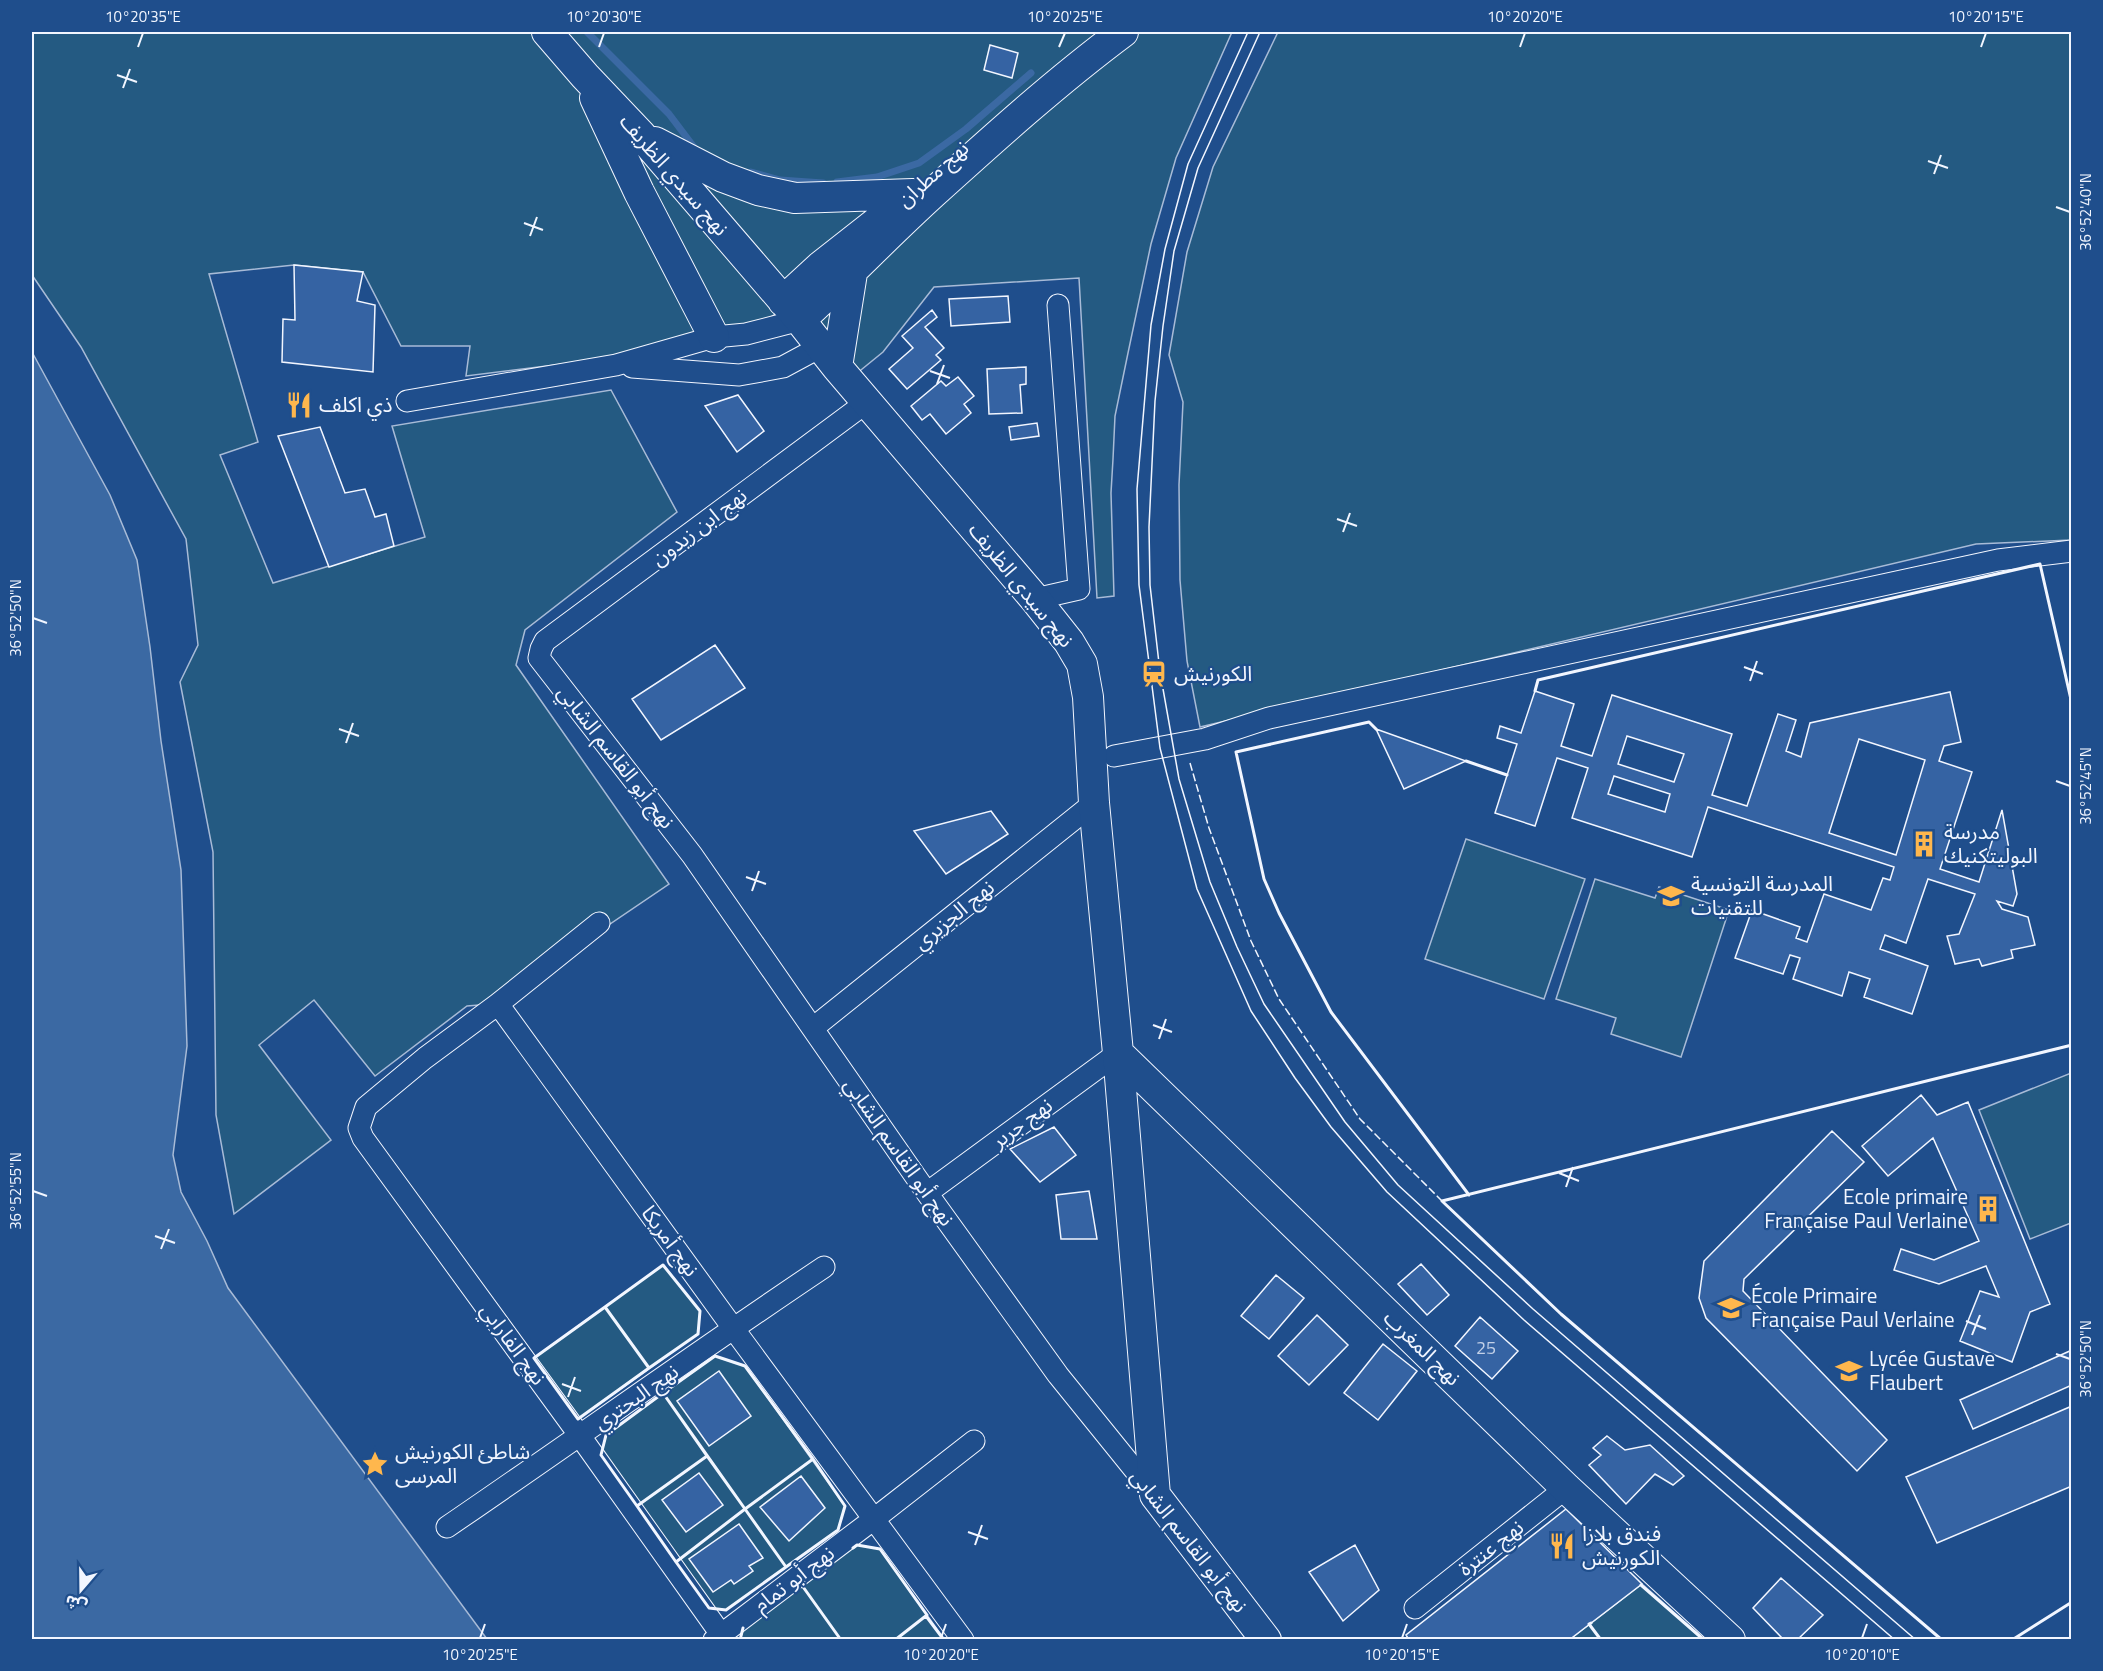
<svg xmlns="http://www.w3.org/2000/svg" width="2103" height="1671" viewBox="0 0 2103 1671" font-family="'Titillium Web','Noto Sans Arabic',sans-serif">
	<rect width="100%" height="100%" fill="#1f4e8c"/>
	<path fill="#245a82" stroke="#a8bbd7" stroke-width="1.5" d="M32 32H1232L1176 158 1151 244 1128 353 1115 416 1113 459 1111 493 1114 596 1097 598 1079 278 934 287 883 352 856 374 789 292 775 314 756 328 612 358 466 376 470 346H401L363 272 294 265 209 274 258 442 220 455 273 583 425 537 392 426 611 390 677 512 525 630 516 665 669 884 492 1004 467 1006 375 1076 314 1000 259 1045 331 1140 234 1214 216 1115 213 852 180 682 198 645 186 539 81 347 32 275Z
		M1278 32H2071V540L1976 544 1200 727 1187 661 1180 580 1179 485 1183 402 1169 355 1187 252 1213 167Z
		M1466 839 1585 879 1544 999 1425 959Z
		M1595 879 1655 898 1659 887 1729 910 1681 1057 1611 1034 1616 1018 1556 999Z
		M2071 1073V1223L2030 1239 1979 1110Z
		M663 1265 700 1311 698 1334 578 1419 534 1358Z
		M715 1356 745 1366 845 1506 838 1530 726 1610 709 1608 601 1455 606 1435Z
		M857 1545 880 1549 944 1639 740 1640 744 1627Z
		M1642 1584 1704 1639 1569 1640Z"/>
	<path fill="#3b69a3" stroke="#a8bbd7" stroke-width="1.5" d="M32 352 110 495 137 560 150 647 161 741 181 870 187 1046 173 1155 181 1192 207 1241 228 1288 487 1639H32Z"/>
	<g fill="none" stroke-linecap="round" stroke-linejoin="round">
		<path stroke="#3b69a3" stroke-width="7" d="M587 32 669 114 697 151
			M751 172 780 180 823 183
			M837 182 877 177 919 163 966 129 1031 73"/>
	</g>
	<path fill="#3563a3" stroke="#f2f6ff" stroke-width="1.5" fill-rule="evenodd" d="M990 45 1018 53 1012 78 984 70Z
		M294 265 363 272 357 301 375 305 373 372 282 362 283 319 295 320Z
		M1008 296 1010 322 951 326 949 299Z
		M932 310 937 317 925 327 944 348 936 355 941 360 907 389 889 369 913 348 902 336Z
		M1026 367V384L1020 385 1022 413 989 414 987 369Z
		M958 377 974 396 964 404 971 413 946 434 930 414 922 420 911 406 941 381 946 386Z
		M738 395 764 431 737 452 705 406Z
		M1037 423 1039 436 1011 440 1009 427Z
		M320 427 345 493 365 489 375 517 386 514 394 546 329 567 278 436Z
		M715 645 745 688 661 740 632 699Z
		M1535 691 1574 704 1561 746 1592 756 1612 695 1732 734 1712 795 1747 806 1778 714 1796 720 1786 751 1801 757 1810 723 1950 692 1961 742 1944 746 1939 761 1972 772 1940 869 1979 882 2002 810 2017 894 2013 906 1997 901 2002 909 2028 917 2035 945 2011 950 2013 958 1982 966 1979 959 1955 964 1947 936 1959 934 1975 894 1928 879 1906 943 1885 935 1880 949 1928 966 1912 1014 1864 997 1870 979 1849 972 1842 996 1793 979 1800 958 1790 955 1783 974 1735 958 1752 910 1800 927 1796 938 1807 942 1824 894 1871 910 1883 878 1890 880 1894 867 1708 807 1692 857 1572 818 1588 768 1557 758 1535 826 1495 813 1517 744 1497 738 1500 726 1521 733ZM1627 736 1684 754 1674 782 1618 764ZM1859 739 1925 760 1896 855 1829 833ZM1614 776 1670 794 1665 812 1608 794Z
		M1376 729 1466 761 1404 789Z
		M991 811 1008 834 946 874 914 831Z
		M1921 1095 1937 1115 1968 1102 2050 1304 2030 1312 2012 1362 1960 1341 1980 1291 1999 1297 1986 1266 1939 1284 1894 1270 1901 1249 1934 1260 1979 1241 1933 1138 1888 1176 1862 1146Z
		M1054 1127 1076 1155 1040 1182 1010 1149Z
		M1832 1131 1864 1162 1744 1279 1743 1291 1887 1440 1857 1471 1706 1318 1699 1298 1704 1261Z
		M1089 1191 1097 1239H1061L1056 1195Z
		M1421 1264 1449 1295 1427 1315 1398 1284Z
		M1276 1275 1304 1298 1269 1339 1241 1316Z
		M1317 1315 1348 1345 1309 1385 1278 1356Z
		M1480 1317 1518 1351 1492 1379 1455 1346Z
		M1383 1344 1417 1371 1378 1420 1344 1393Z
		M2072 1350V1385L1973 1429 1960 1400Z
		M719 1371 751 1416 709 1446 677 1401Z
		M2072 1406V1486L1937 1543 1906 1477Z
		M1607 1436 1625 1450 1650 1445 1684 1476 1673 1485 1655 1474 1626 1504 1589 1465 1601 1455 1593 1448Z
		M699 1473 723 1505 686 1532 662 1500Z
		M801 1476 825 1508 789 1541 760 1507Z
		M1566 1509 1642 1584 1569 1640H1409L1406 1635Z
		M739 1524 763 1558 749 1566 753 1571 734 1584 731 1580 713 1592 689 1559Z
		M1355 1545 1379 1590 1343 1621 1309 1572Z
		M1781 1578 1823 1615 1797 1640H1784L1753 1608Z"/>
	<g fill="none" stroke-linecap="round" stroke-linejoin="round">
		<g stroke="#f2f6ff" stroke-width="23">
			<path id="street" d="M632 367 739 375 783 367 822 346
				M407 401 616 365 714 337 746 334 800 320
				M867 402 545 641 541 649 539 658 692 855 927 1193 1058 1375 1155 1495
				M1035 599 1079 589 1058 305
				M1114 756 1205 739 1269 718 1998 560 2072 551
				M498 1004 599 923
				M813 1028 1094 803
				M927 1193 1118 1053
				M447 1527C573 1441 697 1352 824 1267
				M1415 1608 1566 1488
				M714 1640 874 1519 974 1441
				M725 1640 580 1436 363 1138 359 1128 366 1107 425 1058 498 1004 733 1328 963 1640"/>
		</g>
		<g stroke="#f2f6ff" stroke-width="32">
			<path id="secondary" d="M547 32 585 76 640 134 800 320 837 367 1035 599 1069 642 1082 664 1088 697 1094 803 1118 1053 1155 1495 1266 1640
				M595 98 639 192 714 337
				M655 142 723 177 758 190 795 198 913 194
				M783 301 821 266 891 211
				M800 320C845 279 887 235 932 194 994 138 1056 82 1123 32
				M837 367 852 273
				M1118 1053 1566 1488 1730 1640"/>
		</g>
		<use href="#street" stroke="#1f4e8c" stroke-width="21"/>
		<use href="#secondary" stroke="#1f4e8c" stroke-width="30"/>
		<path stroke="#f2f6ff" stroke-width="1.5" d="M1248 32 1188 164 1165 249 1151 325 1137 489 1139 585 1160 748 1197 889 1251 1011 1295 1078 1331 1127 1387 1192 1524 1320 1895 1640
			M1260 32 1198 168 1174 251 1163 326 1155 401 1149 527 1150 585 1160 672 1179 779 1210 882 1237 947 1264 1004 1345 1122 1398 1185 1533 1309 1916 1640"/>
		<path stroke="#f2f6ff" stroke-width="1.5" stroke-dasharray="8 3" stroke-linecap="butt" d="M1190 763 1209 828 1251 941 1279 999 1360 1119 1442 1201"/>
		<path stroke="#f2f6ff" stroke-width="3" d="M1535 691 1538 680 2040 564 2072 704
			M1376 729 1369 722 1236 752 1264 879 1279 913 1331 1012 1469 1195
			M1466 761 1507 775
			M663 1265 700 1311 698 1334 649 1368 605 1307Z
			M605 1307 649 1368 578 1419 534 1358Z
			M715 1356 745 1366 813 1459 745 1509 663 1393Z
			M663 1393 707 1456 637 1506 601 1455 606 1435Z
			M707 1456 745 1509 676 1562 637 1506Z
			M813 1459 845 1506 838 1530 786 1567 745 1509Z
			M745 1509 786 1567 726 1610 709 1608 676 1562Z
			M853 1548 857 1545 880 1549 927 1615 895 1640
			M804 1582 801 1584 841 1640
			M1641 1585 1704 1640
			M926 1616 944 1640
			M1591 1623 1589 1624 1601 1640
			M740 1640 743 1628
			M1942 1640 1561 1314 1442 1201 2072 1045
			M2012 1640 2072 1602"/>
	</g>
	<path fill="none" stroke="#f2f6ff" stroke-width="2" d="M138 47 143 33M599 47 604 33M1059 47 1065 33M1520 47 1525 33M1981 47 1986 33M117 75 137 82M123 88 130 69M1928 161 1948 168M1934 174 1941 155M2056 207 2070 212M524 223 543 230M530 236 537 217M930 371 950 378M937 384 944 365M1337 519 1357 526M1343 532 1350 513M33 618 47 623M1744 667 1763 674M1750 681 1757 661M339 729 359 736M346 743 353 723M2056 781 2070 786M746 877 766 884M752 891 759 871M1153 1025 1172 1032M1159 1039 1166 1019M1559 1173 1579 1181M1566 1187 1573 1167M33 1191 47 1196M155 1236 175 1243M161 1249 169 1229M1966 1321 1986 1329M1972 1335 1980 1315M2056 1354 2070 1359M562 1384 581 1391M568 1397 575 1377M968 1532 988 1539M975 1545 982 1525M480 1638 485 1624M941 1638 946 1624M1402 1638 1407 1624M1862 1638 1867 1624"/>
	<defs>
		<g id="restaurant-bare" transform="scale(2.07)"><path d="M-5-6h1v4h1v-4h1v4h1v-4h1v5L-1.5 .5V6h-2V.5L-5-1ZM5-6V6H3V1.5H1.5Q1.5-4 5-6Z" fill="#ffb74d" stroke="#1f4e8c" stroke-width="2.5" paint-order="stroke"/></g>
		<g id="station-bare" transform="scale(2.07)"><path d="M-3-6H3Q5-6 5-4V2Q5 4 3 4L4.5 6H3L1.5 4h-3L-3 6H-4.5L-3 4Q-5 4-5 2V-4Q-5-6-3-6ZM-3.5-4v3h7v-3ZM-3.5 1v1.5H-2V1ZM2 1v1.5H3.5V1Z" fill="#ffb74d" stroke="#1f4e8c" stroke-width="2.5" paint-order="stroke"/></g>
		<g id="building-bare" transform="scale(2.07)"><path d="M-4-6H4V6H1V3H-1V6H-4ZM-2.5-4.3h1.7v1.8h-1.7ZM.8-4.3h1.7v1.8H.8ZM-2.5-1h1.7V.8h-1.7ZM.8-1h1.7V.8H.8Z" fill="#ffb74d" stroke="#1f4e8c" stroke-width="2.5" paint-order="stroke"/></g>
		<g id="university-bare" transform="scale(2.07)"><path d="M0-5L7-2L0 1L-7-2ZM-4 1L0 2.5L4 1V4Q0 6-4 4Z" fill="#ffb74d" stroke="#1f4e8c" stroke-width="2.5" paint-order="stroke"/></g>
		<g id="school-bare" transform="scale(2.07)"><path d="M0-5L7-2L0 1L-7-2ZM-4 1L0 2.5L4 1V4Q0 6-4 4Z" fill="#ffb74d" stroke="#1f4e8c" stroke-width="2.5" paint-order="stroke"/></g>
		<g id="sight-bare" transform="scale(2.07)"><path d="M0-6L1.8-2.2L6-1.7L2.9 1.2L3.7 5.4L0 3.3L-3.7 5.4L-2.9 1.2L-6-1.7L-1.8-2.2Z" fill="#ffb74d" stroke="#1f4e8c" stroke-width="2.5" paint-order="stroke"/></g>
	</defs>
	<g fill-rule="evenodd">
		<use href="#restaurant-bare" x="299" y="405"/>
		<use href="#station-bare" x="1154" y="674"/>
		<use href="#building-bare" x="1924" y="844"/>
		<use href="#university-bare" x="1671" y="896"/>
		<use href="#building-bare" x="1988" y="1209"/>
		<use href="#school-bare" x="1731" y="1308"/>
		<use href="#university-bare" x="1849" y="1371"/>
		<use href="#sight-bare" x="375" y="1464"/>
		<use href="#restaurant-bare" x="1562" y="1546"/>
	</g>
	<g text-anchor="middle" stroke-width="4.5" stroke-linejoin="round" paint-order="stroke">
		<g font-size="18" fill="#c3d1e8">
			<text x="1486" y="1354">25</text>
		</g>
		<g font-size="21" fill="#f2f6ff" stroke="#1f4e8c">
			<text transform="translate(933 174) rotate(-42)" y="7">نهج مطران</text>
			<text transform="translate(674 175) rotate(49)" y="7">نهج سيدي الظريف</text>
			<text transform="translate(699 527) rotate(-37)" y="7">نهج ابن زيدون</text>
			<text transform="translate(1021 585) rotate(51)" y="7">نهج سيدي الظريف</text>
			<text transform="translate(616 757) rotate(52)" y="7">نهج أبو القاسم الشابي</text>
			<text transform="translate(954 915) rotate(-39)" y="7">نهج الجزيري</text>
			<text transform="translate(1022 1123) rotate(-36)" y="7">نهج جرير</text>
			<text transform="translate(899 1152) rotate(55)" y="7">نهج أبو القاسم الشابي</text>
			<text transform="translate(670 1241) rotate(54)" y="7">نهج أمريكا</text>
			<text transform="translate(513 1344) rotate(54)" y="7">نهج الفارابي</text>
			<text transform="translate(1422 1348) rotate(44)" y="7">نهج المغرب</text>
			<text transform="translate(636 1397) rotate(-35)" y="7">نهج البحتري</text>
			<text transform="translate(1189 1541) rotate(52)" y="7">نهج أبو القاسم الشابي</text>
			<text transform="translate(1491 1548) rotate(-38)" y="7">نهج عنترة</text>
			<text transform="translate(794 1579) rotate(-37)" y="7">نهج أبو تمام</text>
		</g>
		<g font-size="21" fill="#f2f6ff" stroke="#1f4e8c" text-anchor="start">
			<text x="319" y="412">ذي اكلف</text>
			<text x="1174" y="681">الكورنيش</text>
			<text x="1944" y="839">مدرسة<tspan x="1944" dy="24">البوليتكنيك</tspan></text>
			<text x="1691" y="891">المدرسة التونسية<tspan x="1691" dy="24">للتقنيات</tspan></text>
			<text x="1968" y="1204" text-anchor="end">Ecole primaire<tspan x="1968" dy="24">Française Paul Verlaine</tspan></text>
			<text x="1751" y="1303">École Primaire<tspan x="1751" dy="24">Française Paul Verlaine</tspan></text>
			<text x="1869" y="1366">Lycée Gustave<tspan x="1869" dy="24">Flaubert</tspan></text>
			<text x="395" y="1459">شاطئ الكورنيش<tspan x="395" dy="24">المرسى</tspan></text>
			<text x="1582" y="1541">فندق بلازا<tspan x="1582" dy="24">الكورنيش</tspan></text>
		</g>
	</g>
	<rect width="2103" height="1671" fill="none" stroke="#1f4e8c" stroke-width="66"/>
	<g transform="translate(81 1590) rotate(200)" stroke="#1f4e8c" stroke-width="4.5" paint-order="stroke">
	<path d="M0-4.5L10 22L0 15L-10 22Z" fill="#f2f6ff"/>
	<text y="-9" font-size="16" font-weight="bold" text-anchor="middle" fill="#f2f6ff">ش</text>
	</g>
	<rect x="33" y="33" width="2037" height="1605" fill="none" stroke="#f2f6ff" stroke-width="2"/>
	<g font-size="15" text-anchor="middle" fill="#f2f6ff">
		<text x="143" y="22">10°20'35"E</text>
		<text x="604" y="22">10°20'30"E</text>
		<text x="1065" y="22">10°20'25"E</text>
		<text x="1525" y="22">10°20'20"E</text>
		<text x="1986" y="22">10°20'15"E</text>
		<text transform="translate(2086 212) rotate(-90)" y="5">36°52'40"N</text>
		<text transform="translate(16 618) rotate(-90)" y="5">36°52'50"N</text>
		<text transform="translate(2086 786) rotate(-90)" y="5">36°52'45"N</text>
		<text transform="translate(16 1191) rotate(-90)" y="5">36°52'55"N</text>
		<text transform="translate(2086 1359) rotate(-90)" y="5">36°52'50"N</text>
		<text x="480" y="1660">10°20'25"E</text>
		<text x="941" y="1660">10°20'20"E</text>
		<text x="1402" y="1660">10°20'15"E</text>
		<text x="1862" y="1660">10°20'10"E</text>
	</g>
</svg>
